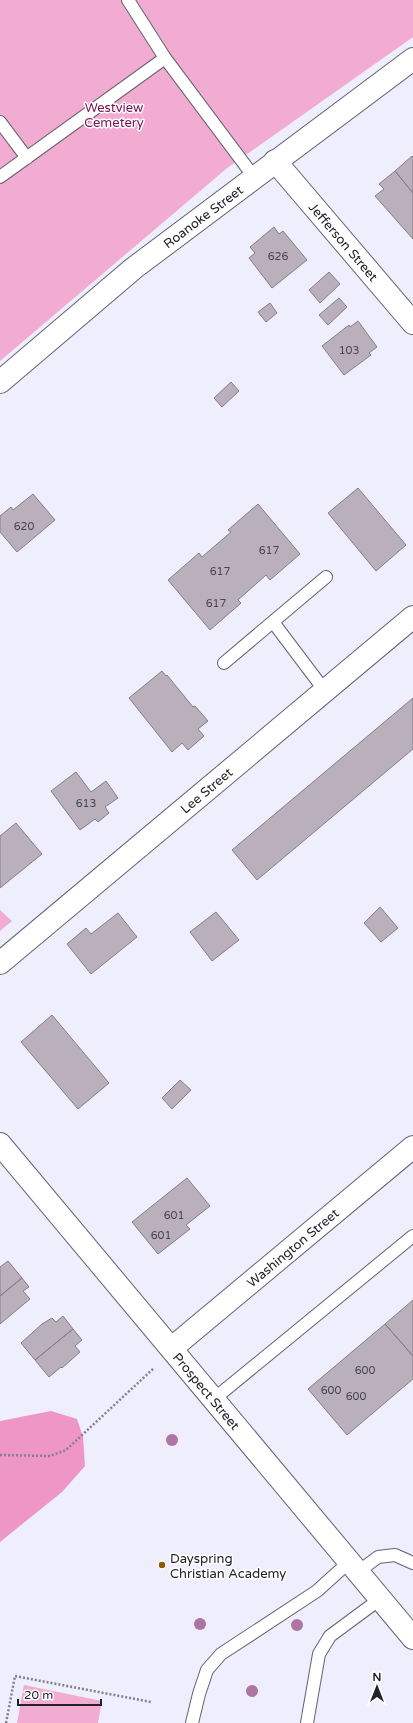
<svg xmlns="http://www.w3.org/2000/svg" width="413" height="1723" viewBox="0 0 413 1723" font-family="'Varela Round',sans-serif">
	<rect width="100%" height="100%" fill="#eeeefd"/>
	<path fill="#f2acd1" d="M0 0H413V37L226 169 0 361Z
		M0 910 12 921 0 931Z
		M24 1685 102 1701 98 1723H17Z"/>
	<path fill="#ee96c6" d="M51 1411 77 1419 83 1437 85 1466 62 1492 0 1542V1421Z"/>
	<path fill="#b9b0bc" stroke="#867d89" d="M412 156 413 157V193L395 171Z
		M395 171 413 193V239L375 196 384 189 379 184Z
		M274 227 279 234 283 231 307 260 272 288 249 258 255 253 250 247Z
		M329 272 340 284 320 303 309 290Z
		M339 298 347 307 328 325 319 315Z
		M270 303 277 313 266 322 258 312Z
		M358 321 377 347 369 353 371 355 344 375 322 346 349 325 350 327Z
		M231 382 239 391 222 407 214 398Z
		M358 488 406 545 376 571 328 513Z
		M33 494 55 520 17 552 0 532V516L11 507 13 510Z
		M258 504 300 554 270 580 266 575 238 600 241 603 210 630 168 580 199 553 202 557 231 532 228 530Z
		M162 671 166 676 167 675 193 707 195 706 208 721 198 729 204 736 188 750 182 743 172 752 129 698Z
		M413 698V749L257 880 232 850Z
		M76 772 91 792 106 781 118 798 105 807 109 813 98 822 95 819 80 830 51 791Z
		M16 823 42 854 0 888V836Z
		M380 907 398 928 381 942 364 923Z
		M216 912 239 940 212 961 190 932Z
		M118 913 137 937 91 974 67 944 86 928 91 934Z
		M52 1015 109 1083 78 1109 21 1042Z
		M180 1080 191 1090 172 1109 162 1098Z
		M187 1178 210 1206 186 1225 190 1229 158 1254 132 1222Z
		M8 1261 22 1278 0 1296V1267Z
		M22 1278 29 1287 23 1291 30 1299 0 1324V1296Z
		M413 1300V1356L385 1324Z
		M63 1316 73 1329 35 1360 21 1343 42 1324 52 1318 56 1322Z
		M385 1324 413 1356V1379L347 1435 308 1389Z
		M73 1329 82 1340 75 1346 80 1352 62 1368 61 1367 49 1377 35 1360Z"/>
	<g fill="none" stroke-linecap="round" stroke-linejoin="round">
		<g stroke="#636370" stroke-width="14">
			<path id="service" d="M128 0 165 58 254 177
				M0 122 27 158
				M0 177 165 58
				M273 622 325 691
				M224 663 326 577
				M214 1399 413 1236
				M358 1572 378 1557 395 1555 413 1563
				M192 1723 199 1694 207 1670 221 1654 317 1591 349 1562
				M307 1723 319 1654 330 1636 380 1599"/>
		</g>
		<g stroke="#636370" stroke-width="24">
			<g id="minor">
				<path id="s1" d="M275 161 413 323"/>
				<path id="s2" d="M0 382 134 268 413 59"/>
				<path id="s3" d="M0 963 413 617"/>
				<path id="s4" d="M0 1144 413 1638"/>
				<path id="s5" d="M172 1348 413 1147"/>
			</g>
		</g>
		<path stroke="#81818c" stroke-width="2.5" stroke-dasharray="2 2" stroke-linecap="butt" d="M0 1455 50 1456 66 1450 154 1368
			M6 1723 15 1676 151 1702"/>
		<use href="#service" stroke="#fff" stroke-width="12"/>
		<use href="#minor" stroke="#fff" stroke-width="22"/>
	</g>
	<g fill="#ae75a1">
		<circle cx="172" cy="1440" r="6"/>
		<circle cx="200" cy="1624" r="6"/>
		<circle cx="297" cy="1625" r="6"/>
		<circle cx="252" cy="1691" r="6"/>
	</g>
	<circle fill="#8b5c02" stroke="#fff" stroke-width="1.5" cx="162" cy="1565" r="4"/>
	<g text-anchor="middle" stroke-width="3" stroke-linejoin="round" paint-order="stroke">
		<g font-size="11" fill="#48464d">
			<text x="278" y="260">626</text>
			<text x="349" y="354">103</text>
			<text x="24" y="530">620</text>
			<text x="269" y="554">617</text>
			<text x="220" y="575">617</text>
			<text x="216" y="607">617</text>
			<text x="86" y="807">613</text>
			<text x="174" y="1219">601</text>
			<text x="161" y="1239">601</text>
			<text x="365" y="1374">600</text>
			<text x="331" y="1394">600</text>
			<text x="356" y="1400">600</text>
		</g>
		<g font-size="13" fill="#791256" stroke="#fff">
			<text x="114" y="112">Westview<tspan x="114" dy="15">Cemetery</tspan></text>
		</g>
		<g font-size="13" fill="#222228" stroke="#fff">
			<text dy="5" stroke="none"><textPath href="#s2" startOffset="262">Roanoke Street</textPath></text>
			<text dy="5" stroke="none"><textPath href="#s1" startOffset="106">Jefferson Street</textPath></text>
			<text dy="5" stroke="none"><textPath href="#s3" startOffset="269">Lee Street</textPath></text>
			<text dy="5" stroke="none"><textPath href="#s5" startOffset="157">Washington Street</textPath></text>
			<text dy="5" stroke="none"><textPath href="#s4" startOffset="322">Prospect Street</textPath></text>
		</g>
		<g font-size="13" fill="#222228" stroke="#fff" text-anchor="start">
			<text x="170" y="1563">Dayspring<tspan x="170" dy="15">Christian Academy</tspan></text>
		</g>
	</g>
	<g transform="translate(377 1687)" stroke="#ffffff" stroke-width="3" paint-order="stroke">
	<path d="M0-3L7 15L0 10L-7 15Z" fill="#222228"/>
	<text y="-6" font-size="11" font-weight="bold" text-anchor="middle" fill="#222228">N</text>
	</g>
	<path d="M18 1699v6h83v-6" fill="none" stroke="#222228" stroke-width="2"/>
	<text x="24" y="1699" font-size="12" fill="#222228" stroke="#ffffff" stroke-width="3" paint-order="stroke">20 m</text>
</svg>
